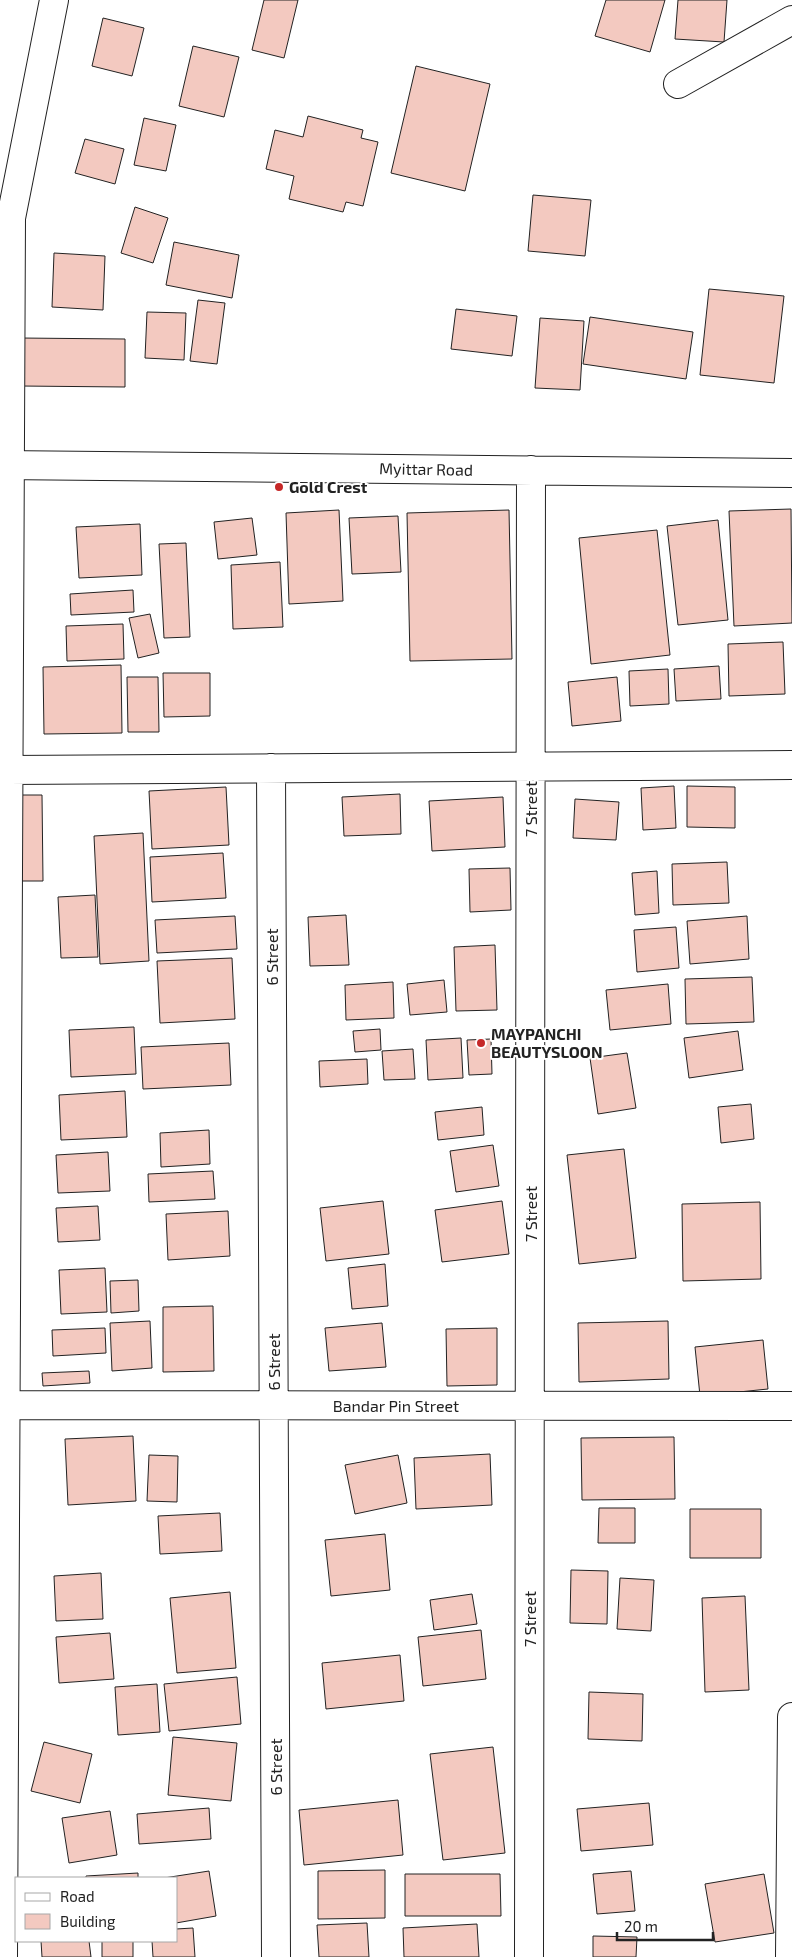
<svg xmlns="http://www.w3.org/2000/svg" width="792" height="1957" viewBox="0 0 792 1957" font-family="'Exo 2',sans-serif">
	<rect width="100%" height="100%" fill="#fff"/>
	<path fill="#f3c9c0" stroke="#222" d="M264 0H298L284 58 252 50Z
		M606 0H665L650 52 595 36Z
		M678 0H727L724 42 675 39Z
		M103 18 144 28 132 76 92 66Z
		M193 46 239 57 224 117 179 106Z
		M416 66 490 84 465 191 391 173Z
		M308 116 363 130 361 138 378 142 363 206 346 202 343 212 289 199 294 176 266 169 275 130 303 137Z
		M144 118 176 125 166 171 134 165Z
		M85 139 124 149 115 184 75 173Z
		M533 195 591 200 585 256 528 251Z
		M135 207 168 218 153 263 121 253Z
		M174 242 239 255 232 298 166 285Z
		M54 253 105 256 103 310 52 307Z
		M709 289 784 296 774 383 700 375Z
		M198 300 225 303 217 364 190 361Z
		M456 309 517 316 512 356 451 349Z
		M147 312 186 313 184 360 145 358Z
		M590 317 693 332 686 379 583 364Z
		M540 318 584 321 580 390 535 388Z
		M20 338 125 339V387L20 386Z
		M791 509 792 623 734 626 729 511Z
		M339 510 343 601 289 604 286 513Z
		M509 510 512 659 410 661 407 513Z
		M398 516 401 572 352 574 349 518Z
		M252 518 257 555 218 559 214 522Z
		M718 520 728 620 678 625 667 526Z
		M140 524 142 575 79 578 76 527Z
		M657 530 670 655 591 664 579 538Z
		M186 543 190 637 164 638 159 544Z
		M280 562 283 627 233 629 231 565Z
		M133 590 134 612 71 615 70 594Z
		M150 614 159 653 138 658 129 618Z
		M123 624 124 659 67 661 66 626Z
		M783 642 785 694 729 696 728 644Z
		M121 665 122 733 44 734 43 667Z
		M719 666 721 699 676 701 674 669Z
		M668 669 669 704 630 706 629 671Z
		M163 673H210V716L164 717Z
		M127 677H158L159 732H128Z
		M617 677 621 721 572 726 568 682Z
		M674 786 676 828 643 830 641 788Z
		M687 786 735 787V828L687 827Z
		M226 787 229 845 152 849 149 791Z
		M400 794 401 834 344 836 342 797Z
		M19 795H42L43 881H19Z
		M503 797 505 847 432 851 429 801Z
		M575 799 619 802 616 840 573 838Z
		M143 833 149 961 100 964 94 836Z
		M223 853 226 898 152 902 150 857Z
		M727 862 729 903 673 905 672 864Z
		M510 868 511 910 470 912 469 869Z
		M657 871 659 913 635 915 632 873Z
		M95 895 98 957 61 958 58 897Z
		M346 915 349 965 310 966 308 917Z
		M235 916 237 949 157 953 155 920Z
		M747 916 749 959 690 964 687 921Z
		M676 927 679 968 637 972 634 930Z
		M495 945 497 1010 456 1011 454 947Z
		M232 958 235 1019 160 1023 157 961Z
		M752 977 754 1022 686 1024 685 979Z
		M444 980 447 1012 410 1015 407 984Z
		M393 982 394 1018 346 1020 345 985Z
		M668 984 671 1024 610 1030 606 990Z
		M134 1027 136 1074 71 1077 69 1030Z
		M380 1029 381 1050 355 1052 353 1031Z
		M738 1031 743 1070 689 1078 684 1038Z
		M461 1038 463 1078 428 1080 426 1040Z
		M491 1039 492 1074 469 1075 467 1040Z
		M229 1043 231 1085 143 1089 141 1047Z
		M413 1049 415 1079 384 1080 382 1051Z
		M627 1053 636 1108 598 1114 590 1058Z
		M367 1059 368 1084 320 1087 319 1061Z
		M125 1091 127 1137 61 1140 59 1095Z
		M751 1104 754 1139 721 1143 718 1107Z
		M482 1107 484 1135 438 1140 435 1112Z
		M209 1130 210 1164 161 1167 160 1133Z
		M493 1145 499 1186 456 1192 450 1151Z
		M624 1149 636 1258 579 1264 567 1155Z
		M108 1152 110 1191 58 1193 56 1155Z
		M213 1171 215 1199 149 1202 148 1174Z
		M383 1201 389 1254 326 1261 320 1208Z
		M502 1201 509 1254 442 1262 435 1210Z
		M760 1202 761 1279 683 1281 682 1204Z
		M98 1206 100 1240 58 1242 56 1208Z
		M228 1211 230 1256 168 1260 166 1214Z
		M385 1264 388 1306 352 1309 348 1268Z
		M105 1268 107 1312 61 1314 59 1270Z
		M138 1280 139 1311 111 1313 110 1281Z
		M213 1306 214 1371 163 1372V1307Z
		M150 1321 152 1368 112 1371 110 1323Z
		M668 1321 669 1379 579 1382 578 1323Z
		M382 1323 386 1367 329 1371 325 1328Z
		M105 1328 106 1353 53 1356 52 1330Z
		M497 1328V1385L447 1386 446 1329Z
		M763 1340 768 1389 700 1396 695 1347Z
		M89 1371 90 1383 43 1386 42 1373Z
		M133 1436 136 1501 68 1505 65 1439Z
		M674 1437 675 1499 582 1500 581 1438Z
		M490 1454 492 1505 416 1509 414 1458Z
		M149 1455 178 1456 177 1502 147 1501Z
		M398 1455 407 1503 355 1514 345 1465Z
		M599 1508H635V1543H598Z
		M690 1509H761V1558H690Z
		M220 1513 222 1551 160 1554 158 1516Z
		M385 1534 390 1590 331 1596 325 1540Z
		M571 1570 608 1571 607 1624 570 1623Z
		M101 1573 103 1619 56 1621 54 1576Z
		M620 1578 654 1580 651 1631 617 1629Z
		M230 1592 236 1668 177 1673 170 1598Z
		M472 1594 477 1624 434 1630 430 1600Z
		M745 1596 749 1690 705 1692 702 1598Z
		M481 1630 486 1679 423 1686 418 1637Z
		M110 1633 114 1679 59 1683 56 1637Z
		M400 1655 404 1701 326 1709 322 1663Z
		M237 1677 241 1724 169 1731 164 1684Z
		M157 1684 160 1732 118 1735 115 1687Z
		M589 1692 643 1694 642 1741 588 1739Z
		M173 1737 237 1743 231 1801 168 1795Z
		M44 1742 92 1754 80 1803 31 1791Z
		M493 1747 505 1853 443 1860 430 1754Z
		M398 1800 403 1855 304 1865 299 1810Z
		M649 1803 653 1845 581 1851 577 1809Z
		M209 1808 211 1839 139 1844 137 1814Z
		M110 1811 117 1855 69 1863 62 1818Z
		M385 1870V1918L318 1919V1871Z
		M209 1871 216 1916 176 1923V1878H164Z
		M631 1871 635 1911 597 1914 593 1874Z
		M138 1873V1878H86V1876Z
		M405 1874H500L501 1916H405Z
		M764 1874 774 1933 715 1942 705 1884Z
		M367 1923 369 1957H319L317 1925Z
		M477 1924 479 1957H404L403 1928Z
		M193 1928 195 1957H153L152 1941H176V1929Z
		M593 1936 637 1937 636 1957H593Z
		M41 1941H89L91 1957H42Z
		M102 1941H133V1957H102Z"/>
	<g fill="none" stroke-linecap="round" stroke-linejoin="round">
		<g stroke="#222" stroke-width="30">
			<path id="minor" d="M678 84 792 20
				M0 465 792 473
				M271 768 276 1957
				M8 770 792 765
				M0 1405 792 1406
				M3 1957 11 218 54 0
				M529 1957 531 470
				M790 1957 792 1717"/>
		</g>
		<use href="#minor" stroke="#fff" stroke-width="28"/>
	</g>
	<g fill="#c62828" stroke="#fff" stroke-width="2">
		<circle cx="279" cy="487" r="5"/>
		<circle cx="481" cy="1043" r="5"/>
	</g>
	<g text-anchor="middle" stroke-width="4" stroke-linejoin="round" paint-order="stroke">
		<g font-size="16" fill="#222" stroke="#fff">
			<text transform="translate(426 469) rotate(1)" y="6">Myittar Road</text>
			<text transform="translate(531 809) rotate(-90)" y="6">7 Street</text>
			<text transform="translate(272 957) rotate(-90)" y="6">6 Street</text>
			<text transform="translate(531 1214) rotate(-90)" y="6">7 Street</text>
			<text transform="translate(274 1362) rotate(-90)" y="6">6 Street</text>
			<text x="396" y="1412">Bandar Pin Street</text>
			<text transform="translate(530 1619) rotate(-90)" y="6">7 Street</text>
			<text transform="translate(276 1767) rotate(-90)" y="6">6 Street</text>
		</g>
		<g font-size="16" font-weight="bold" fill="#222" stroke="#fff" text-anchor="start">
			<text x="289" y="493">Gold Crest</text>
			<text x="491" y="1040">MAYPANCHI<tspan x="491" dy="18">BEAUTYSLOON</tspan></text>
		</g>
	</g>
	<rect x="15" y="1877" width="162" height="65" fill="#ffffff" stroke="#a7a7a7"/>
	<rect x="25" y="1893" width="25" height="8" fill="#ffffff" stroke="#a7a7a7"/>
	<text x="60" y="1902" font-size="15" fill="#222222">Road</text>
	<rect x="25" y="1914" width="25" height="15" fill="#f3c9c0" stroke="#a7a7a7"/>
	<text x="60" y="1927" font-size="15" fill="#222222">Building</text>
	<path d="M617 1932v8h96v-8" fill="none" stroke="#222222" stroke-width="2.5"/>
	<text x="624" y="1932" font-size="15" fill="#222222" stroke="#ffffff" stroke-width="4" paint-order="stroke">20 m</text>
</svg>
